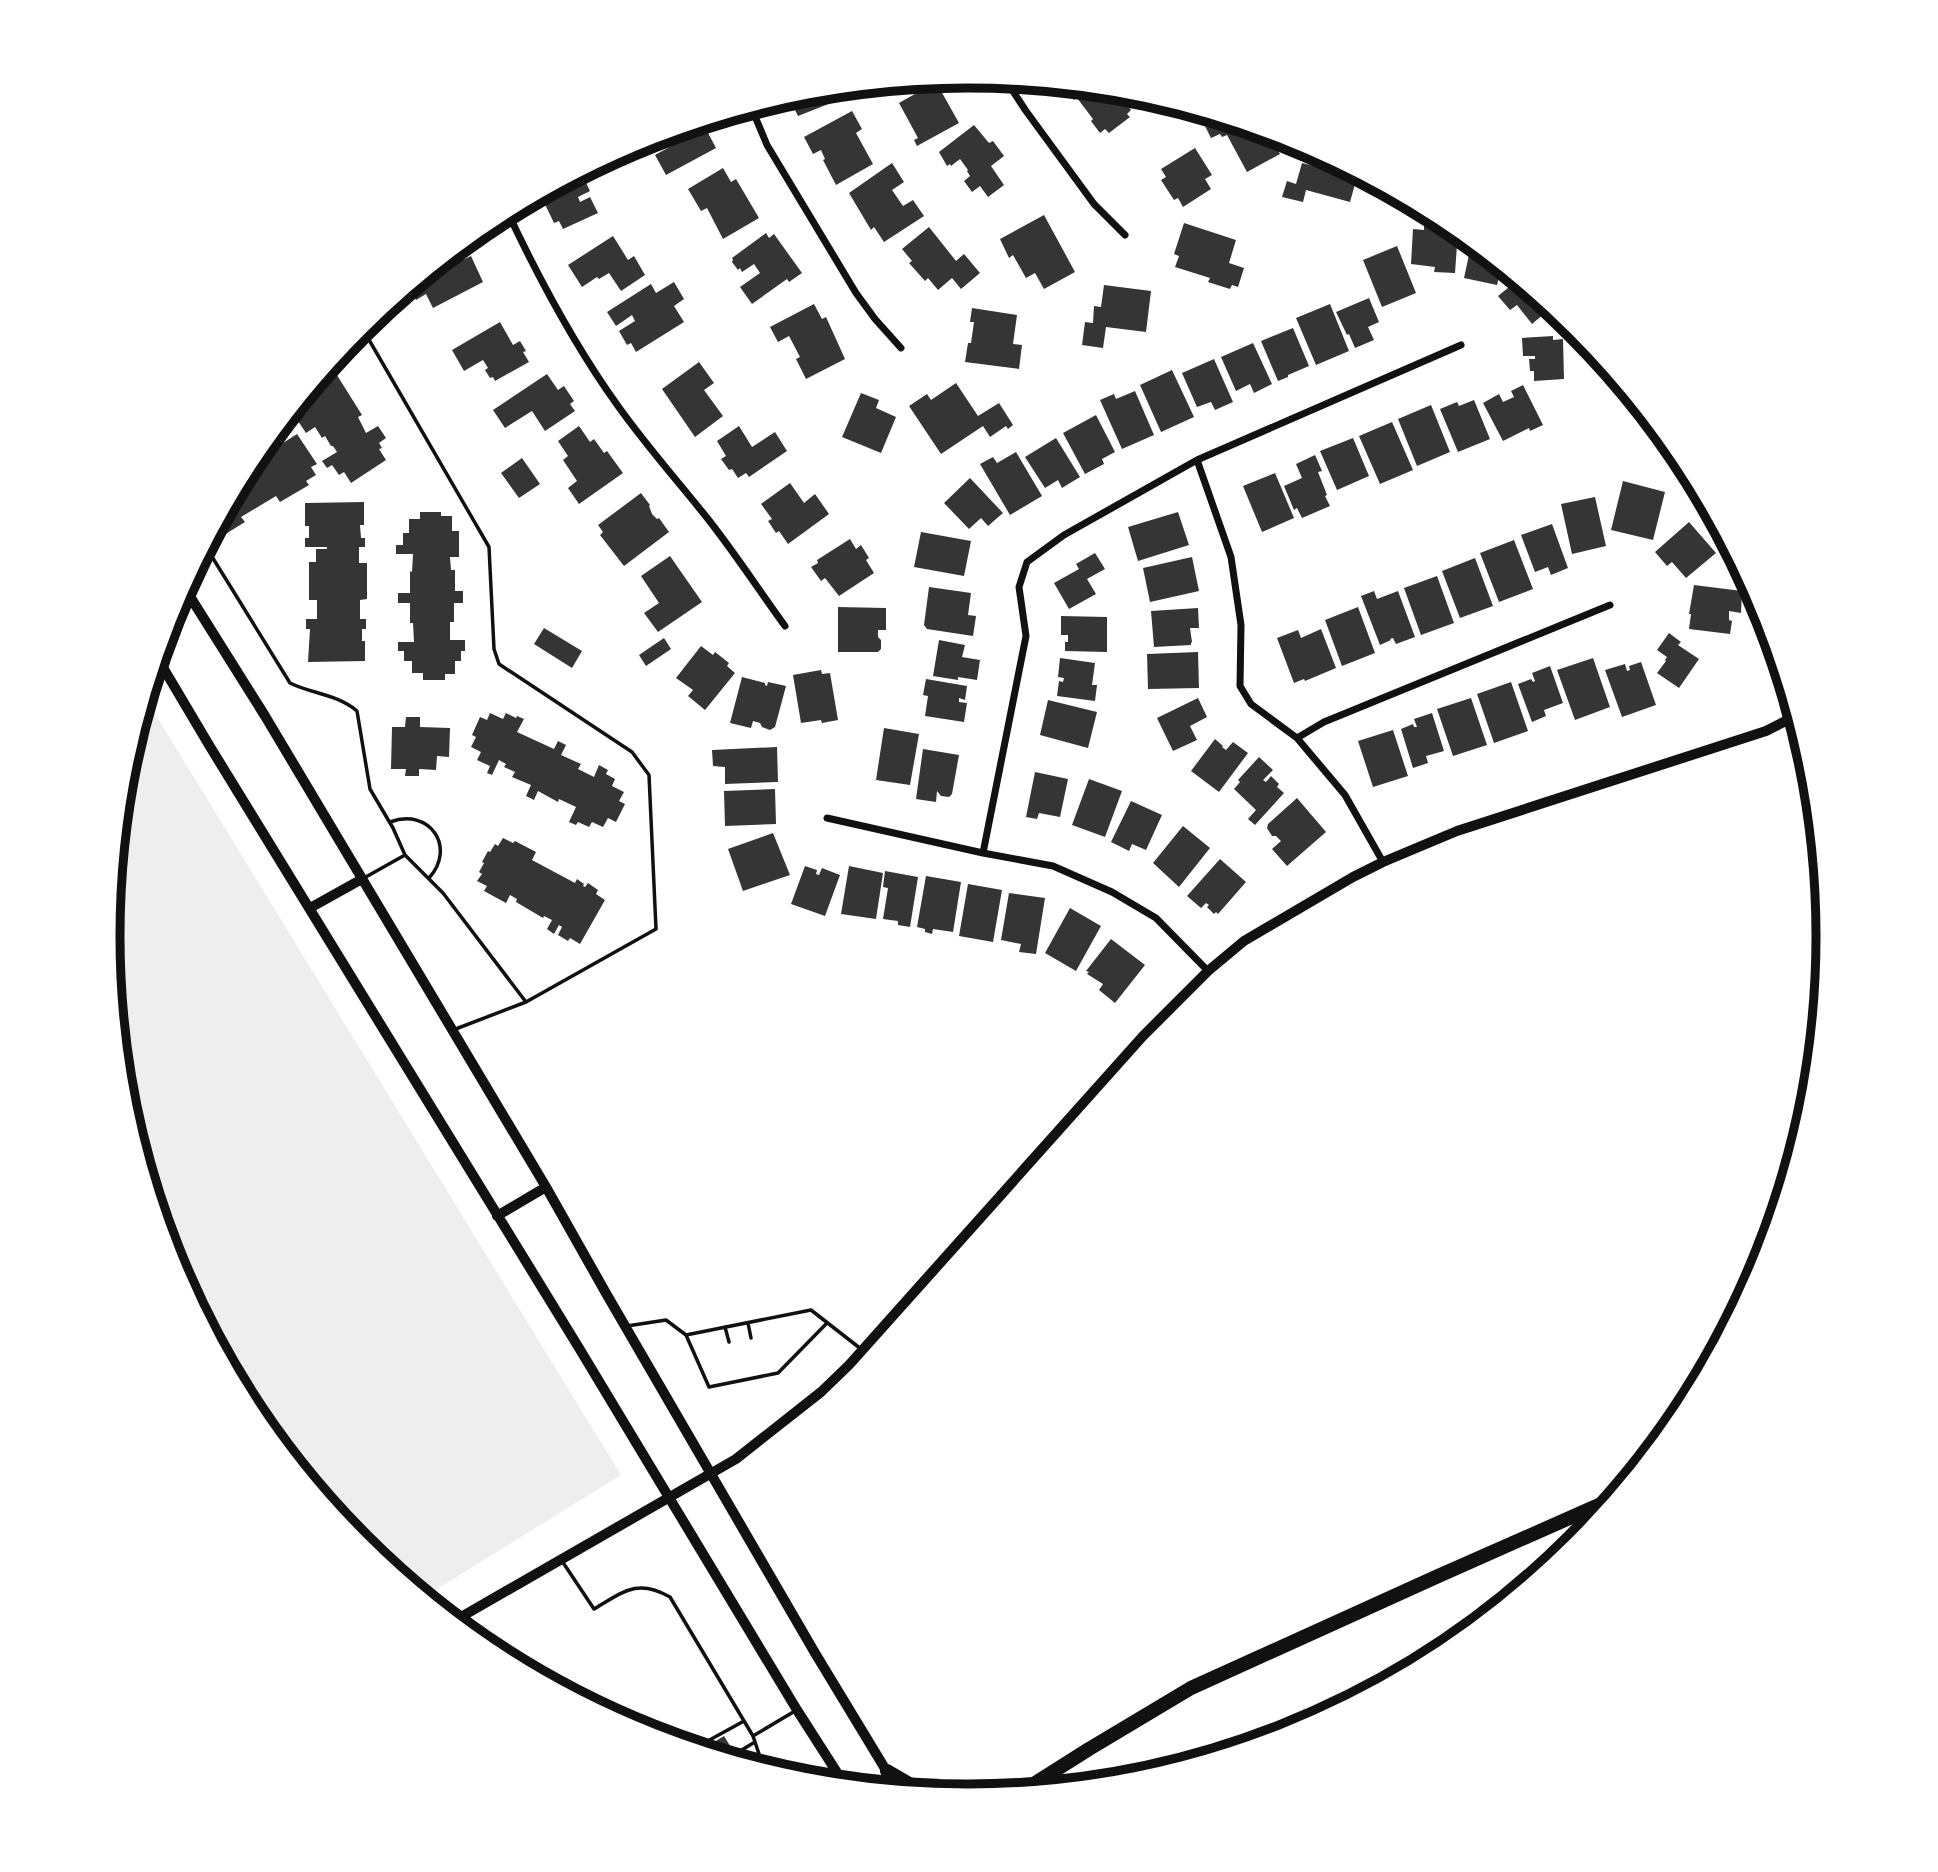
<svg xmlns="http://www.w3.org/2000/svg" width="1938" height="1872" viewBox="0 0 1938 1872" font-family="'Titillium Web',sans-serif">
	<rect width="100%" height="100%" fill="#fff"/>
	<path fill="#eee" d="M146 699 621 1475 424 1597 360 1544 253 1414 174 1265 125 1104 108 936 125 768Z"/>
	<path fill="#353535" d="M936 82 959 123 917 146 914 140 918 138 899 103Z
		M1066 85 1115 90 1131 110 1127 114 1130 117 1109 133 1105 129 1100 133 1091 121 1093 119 1077 98 1074 100 1064 86Z
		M826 89 831 103 798 116 788 96 801 92Z
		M852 111 862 129 856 133 873 164 836 185 823 160 825 159 821 150 813 154 804 137Z
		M1216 116 1268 132 1280 154 1247 172 1227 135 1222 137 1220 134 1211 138 1203 122Z
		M707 120 711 129 707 131 716 148 666 175 655 155 677 143 675 138 670 140 666 133Z
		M974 125 989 143 993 141 1004 156 991 166 1004 185 988 197 980 186 972 192 964 181 970 176 967 171 968 170 960 159 951 166 950 164 947 166 939 152Z
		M1195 148 1212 175 1205 179 1211 189 1183 207 1178 198 1174 200 1161 180 1166 177 1161 169Z
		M892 163 904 182 892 190 903 206 913 200 924 216 884 242 874 227 871 230 849 193Z
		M1302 163 1357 177 1350 202 1306 190 1303 202 1282 197 1287 181 1296 184Z
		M723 168 731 182 736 179 759 218 723 239 707 208 701 211 688 189Z
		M581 172 590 191 578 197 580 202 590 197 598 213 563 229 559 221 554 223 541 196 545 194 544 192Z
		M1044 215 1075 272 1044 289 1035 273 1026 278 1013 255 1009 258 1000 239Z
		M1424 220H1438L1437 230 1458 231 1455 273 1434 272 1435 267 1411 264 1413 229 1424 230Z
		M1184 223 1236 240 1229 263 1244 268 1238 287 1232 285 1230 289 1208 282 1210 278 1175 267 1179 256 1174 254Z
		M929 227 956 261 964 254 980 273 961 289 952 278 938 290 928 278 925 281 909 263 912 261 902 249Z
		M766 233 769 238 774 234 802 273 789 282 787 279 752 304 740 287 760 273 754 264 742 272 740 268 738 270 732 262 733 260 732 258Z
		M613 236 628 260 634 256 645 275 621 291 609 273 599 279 597 277 582 287 568 265Z
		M1472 241 1502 265 1497 285 1464 278Z
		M1397 246 1416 293 1382 307 1363 260Z
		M451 253 455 264 471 256 483 282 433 308 426 294 416 300 410 287Z
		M1519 279 1552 307 1532 324 1517 305 1510 310 1498 296Z
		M674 282 684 299 674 306 684 322 636 352 631 343 627 345 619 331 635 321 632 315 616 326 607 312 651 284 656 293Z
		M1104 285 1151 291 1146 332 1106 327 1103 348 1082 345 1085 322 1093 323 1094 306 1101 307Z
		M1369 298 1379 322 1368 327 1374 340 1355 348 1349 334 1347 335 1336 312Z
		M814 304 822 319 826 317 845 359 806 379 796 359 800 357 789 336 778 342 770 327Z
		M1330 304 1349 351 1316 365 1296 318Z
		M972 308 1017 315 1013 344 1022 345 1019 369 965 362 968 343H971L974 322H970Z
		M500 322 513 345 520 341 526 351 523 352 529 362 495 381 493 377 490 378 485 370 488 368 483 360 464 371 452 350Z
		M1293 328 1309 366 1288 375V377L1278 381 1261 341Z
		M1553 336V340L1563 339 1564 379 1534 381V371H1530L1529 359H1535V356H1523L1522 338Z
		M1253 343 1272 384 1254 393 1250 384 1236 391 1221 357Z
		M1214 359 1233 402 1215 410 1211 402 1197 407 1182 373Z
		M699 362 714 383 704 390 723 416 695 437 662 389Z
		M330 364 362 415 358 417 366 433 378 426 386 438 379 443 382 448 379 449 386 460 351 483 344 472 339 475 332 465 327 468 322 461 337 452 333 446H331L325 436 322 438 315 427 306 433 296 418 307 412 300 401Z
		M1172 370 1194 417 1161 432 1140 385Z
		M547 374 558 390 564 386 574 401 570 404 575 411 545 431 532 411 505 428 493 410Z
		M956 383 978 416 999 403 1013 425 1008 429 1006 426 990 437 983 426 941 454 909 406 927 394 931 400Z
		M1523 385 1543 425 1530 431 1529 428 1503 441 1483 403 1499 394 1503 402 1514 397 1511 391Z
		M1135 391 1154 435 1122 449 1100 400 1114 394 1116 399Z
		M861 393 879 400 876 408 896 417 881 453 842 437Z
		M1474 400 1490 439 1458 452 1440 409 1457 402 1459 406Z
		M1431 405 1450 452 1417 466 1398 419Z
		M1096 415 1115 452 1102 459 1104 464 1085 474 1063 433Z
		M1392 422 1413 470 1380 484 1359 436Z
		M579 426 590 442 594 439 604 453 607 451 623 473 579 504 568 488 577 481 563 460 568 456 558 441Z
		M739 426 752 447 775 432 787 451 749 477 746 473 738 478 732 469 729 470 721 459 726 456 717 441Z
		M297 434 317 464 311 467 316 475 306 481 309 485 280 502 276 496 241 517 245 522 224 535 222 531 210 538 249 467 261 459 258 452 280 439 283 443Z
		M1056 438 1080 477 1062 488 1058 480 1045 488 1025 457Z
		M1353 438 1369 476 1337 490 1320 451Z
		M1016 452 1042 496 1010 515 980 464 993 457 997 463Z
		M1315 455 1322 471 1318 472 1327 495 1325 496 1330 506 1302 518 1297 508 1294 510 1284 486 1302 478 1296 464Z
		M522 458 540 484 519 498 501 473Z
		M1275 473 1294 518 1262 532 1243 486Z
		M970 478 1003 513 988 526 981 518 969 529 944 503Z
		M1623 481 1665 492 1653 540 1611 530Z
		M790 483 804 503 815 494 829 514 788 544 779 531 776 533 768 521 772 519 761 504Z
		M641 493 650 505 649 506 652 514 657 519 659 518 669 532 624 566 600 535 603 532 598 525Z
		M1595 497 1606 546 1572 554 1561 504Z
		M364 502V525H360L361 538H365V547H359V563H367V599L360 600V619H366V629H362V641H365V661L308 662 310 629H306V619H317V600H309V562H316V549H327V547H305V538H309V526H305V503Z
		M420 512H441V516H452V531H459V557H450L451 570H455V591H463V603H454V622H450V640H465V651H461V661H455V674H445V680H423V673H412V661H404V651H398V642H414L413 623H410V603H398V593H410V571L412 572 413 554H396V545H403V533H409V519H420Z
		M1178 512 1189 545 1138 561 1128 527Z
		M1689 522 1716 553 1686 578 1672 562 1667 566 1655 552Z
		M1552 524 1568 568 1551 575 1548 567 1535 572 1521 535Z
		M921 532 971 541 964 576 914 567Z
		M850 539 856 549 861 545 869 558 866 560 874 573 839 596 825 578 821 581 811 567 818 563 817 560Z
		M1514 540 1533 589 1499 602 1480 553Z
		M1095 553 1105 569 1087 579 1096 594 1069 609 1054 583 1079 569 1076 564Z
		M670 556 702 602 658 632 644 613 659 603 641 576Z
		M1192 557 1199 591 1150 602 1143 568Z
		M1475 558 1493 606 1460 618 1442 571Z
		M1437 576 1454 623 1421 635 1404 588Z
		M1694 585 1742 591 1741 613 1729 611V620L1732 621 1730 634 1689 629 1691 614H1689Z
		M929 587 971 593 968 615 976 616 973 636 927 629 924 625Z
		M1374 591 1377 599 1398 591 1415 637 1396 644 1393 638 1390 639 1391 640 1380 645 1361 596Z
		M838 607 886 608V630H878V637L881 640V649L878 652H838Z
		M1358 607 1375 653 1342 666 1325 620Z
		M1198 608 1199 628H1190L1192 642 1191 643V645L1154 647 1151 611Z
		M1061 616 1107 617V652L1065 651V642H1068V635H1061Z
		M544 628 582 651 572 668 534 644Z
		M1321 629 1336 668 1305 681 1304 679 1294 683 1277 638 1298 630 1301 638Z
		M1669 633 1681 642 1678 645 1699 659 1679 688 1657 673 1666 661 1665 660 1667 657 1657 650Z
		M664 638 671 649 646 666 639 655Z
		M939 640 965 645 962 657 980 660 977 680 958 677V680L933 676Z
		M701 646 713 655 715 652 729 663 727 666 735 673 705 710 688 696 693 690 676 678Z
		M1198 652 1199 688 1148 689 1147 654Z
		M1060 658 1095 663 1092 685H1097L1095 701 1057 696 1059 681 1063 682 1064 678 1058 677Z
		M1593 658 1610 707 1575 720 1557 670Z
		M1641 662 1656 705 1622 717 1605 670 1625 664 1627 671 1630 670 1629 666Z
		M1550 666 1563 703 1544 710 1546 716 1532 722 1518 684 1531 679 1533 682 1535 681 1532 673Z
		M821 670 822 674 830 673 838 720 822 723 821 720 801 723 793 675Z
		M742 677 765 683V685L767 686 768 682 786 686 775 727 770 730 762 727 760 723 753 721 751 728 730 723Z
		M926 679 967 686 965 700 959 698V702L967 703 964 722 925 716 928 696 923 695Z
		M1511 682 1528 731 1494 743 1477 694Z
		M1198 698 1207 717 1190 726 1197 740 1173 751 1157 718Z
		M1471 698 1487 745 1453 756 1437 709Z
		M1048 700 1097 712 1088 748 1040 735Z
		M490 713 503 719 506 713 516 718 517 716 524 719 517 732 554 749 558 741 566 745 561 755 581 764 578 769 594 777 599 765 608 770 606 774 615 779 612 786 624 792 619 801 625 804 616 822 608 818 603 827 592 822 589 827 578 822 576 825 569 822 576 807 559 799 558 802 538 791 534 800 526 796 531 785 512 777 515 772 504 767 506 764 499 760 492 775 487 773 490 766 477 760 481 752 471 747 476 737 472 735 480 717 487 720Z
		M1432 713 1444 751 1426 756 1428 763 1413 768 1401 729 1413 724 1414 727H1417L1414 719Z
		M406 717H420V727L450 728 449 757 437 756 436 770 419 769V776H405L406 769H391L392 727H405Z
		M884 728 919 734 910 785 876 780Z
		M1393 730 1408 776 1373 787 1358 741Z
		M1215 739 1223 746 1222 747 1226 750 1233 742 1248 753 1219 792 1191 771Z
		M777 747 778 782 725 784V767L713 766 712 750Z
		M923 749 959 755 952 794 949 797 941 796 937 791 936 802 916 799Z
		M1259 757 1273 770 1263 780 1266 782 1271 776 1279 784 1277 787 1284 793 1255 825 1248 819 1256 810 1234 789 1240 782 1238 780Z
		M1035 772 1068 779 1060 817 1039 813 1037 819 1026 817Z
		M1089 779 1122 791 1105 837 1072 825Z
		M775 789 776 824 725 826 724 791Z
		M1297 798 1326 832 1287 866 1272 849 1281 841 1276 836H1272L1267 828 1268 824Z
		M1131 801 1162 815 1146 850 1132 844 1129 851 1111 842Z
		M1183 826 1210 848 1179 887 1153 863Z
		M773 833 790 875 743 891 728 849Z
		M503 838 513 843 515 841 536 852 532 860 575 883 577 879 584 884 583 886 585 887 588 883 598 890 596 894 605 900 580 944 570 938 568 941 558 935 562 927 559 925 554 934 547 929 552 920 544 916 543 918 516 902 517 899 510 895 506 903 484 891 487 886 477 881 482 874 479 872 484 863 482 862 488 851 490 852 495 844 498 846Z
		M1220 859 1246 882 1218 914 1216 912 1214 914 1207 907 1209 905 1206 903 1201 908 1187 896Z
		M805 866 817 870 816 874 819 875 822 868 840 875 825 916 791 904Z
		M849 866 883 873 876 919 841 914Z
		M885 871 918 877 910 927 898 925V921L883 919 888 888 883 887Z
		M926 876 961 882 953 932 933 929 932 934 925 932V929L917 927Z
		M968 884 1002 890 993 942 959 936Z
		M1009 893 1045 898 1036 954 1019 952 1021 944 1001 940Z
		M1070 908 1101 926 1076 971 1045 953Z
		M1111 939 1145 965 1115 1003 1099 990 1103 984 1087 974 1089 972 1086 971Z
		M724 1736 740 1762 701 1750Z"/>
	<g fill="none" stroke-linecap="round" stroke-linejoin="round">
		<path stroke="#111" stroke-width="3.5" d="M361 326 489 547 494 649 499 664 632 752 649 775 656 929 526 1002 453 1030
			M206 547 290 683C312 694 337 694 357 711L370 789 393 828 405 855 443 893 526 1002
			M390 822C429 807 457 847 429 878
			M364 878 405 855
			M748 1323 751 1338
			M627 1326 666 1320 686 1335 811 1310 861 1349
			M725 1327 729 1342
			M686 1335 709 1387 778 1373 827 1323
			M562 1561 594 1609C623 1592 637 1578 670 1597L753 1736 795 1711
			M753 1736 764 1769
			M695 1748 744 1721
			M735 1754 755 1742"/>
		<path stroke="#111" stroke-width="7" d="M1005 79 1026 111 1094 204 1125 235
			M751 107 767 145 856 293 875 319 901 348
			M507 211C539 279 574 345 618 406 645 444 675 478 704 514 733 550 758 589 785 626
			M1197 460 1231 557 1241 625 1240 686 1251 704 1297 738 1345 795 1383 862
			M1297 738 1324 722 1610 605
			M827 818 983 853 1053 866 1112 892 1156 918 1208 971
			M983 853 1026 636 1019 587 1027 562 1064 535 1197 460 1461 345"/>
		<path stroke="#111" stroke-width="10" d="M454 1621 736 1459 821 1392 849 1365 1143 1036 1208 971 1244 941 1353 877 1383 862 1457 831 1766 731 1797 715"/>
		<path stroke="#111" stroke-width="10" d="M184 587 265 716 546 1187 607 1295 815 1653 898 1790
			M158 659 209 745 579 1348 797 1710 845 1785
			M310 908 362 879
			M497 1216 546 1187"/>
		<path stroke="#111" stroke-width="14" d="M887 1771 923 1792
			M1021 1792 1089 1749 1191 1688 1436 1577 1617 1497"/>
	</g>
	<path d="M0 0H1938V1872H0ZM120 936a848 848 0 1 1 1696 0a848 848 0 1 1-1696 0Z" fill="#fff" fill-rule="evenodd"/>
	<path fill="none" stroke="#111" stroke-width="9" d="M120 936a848 848 0 1 1 1696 0a848 848 0 1 1-1696 0Z"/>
</svg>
